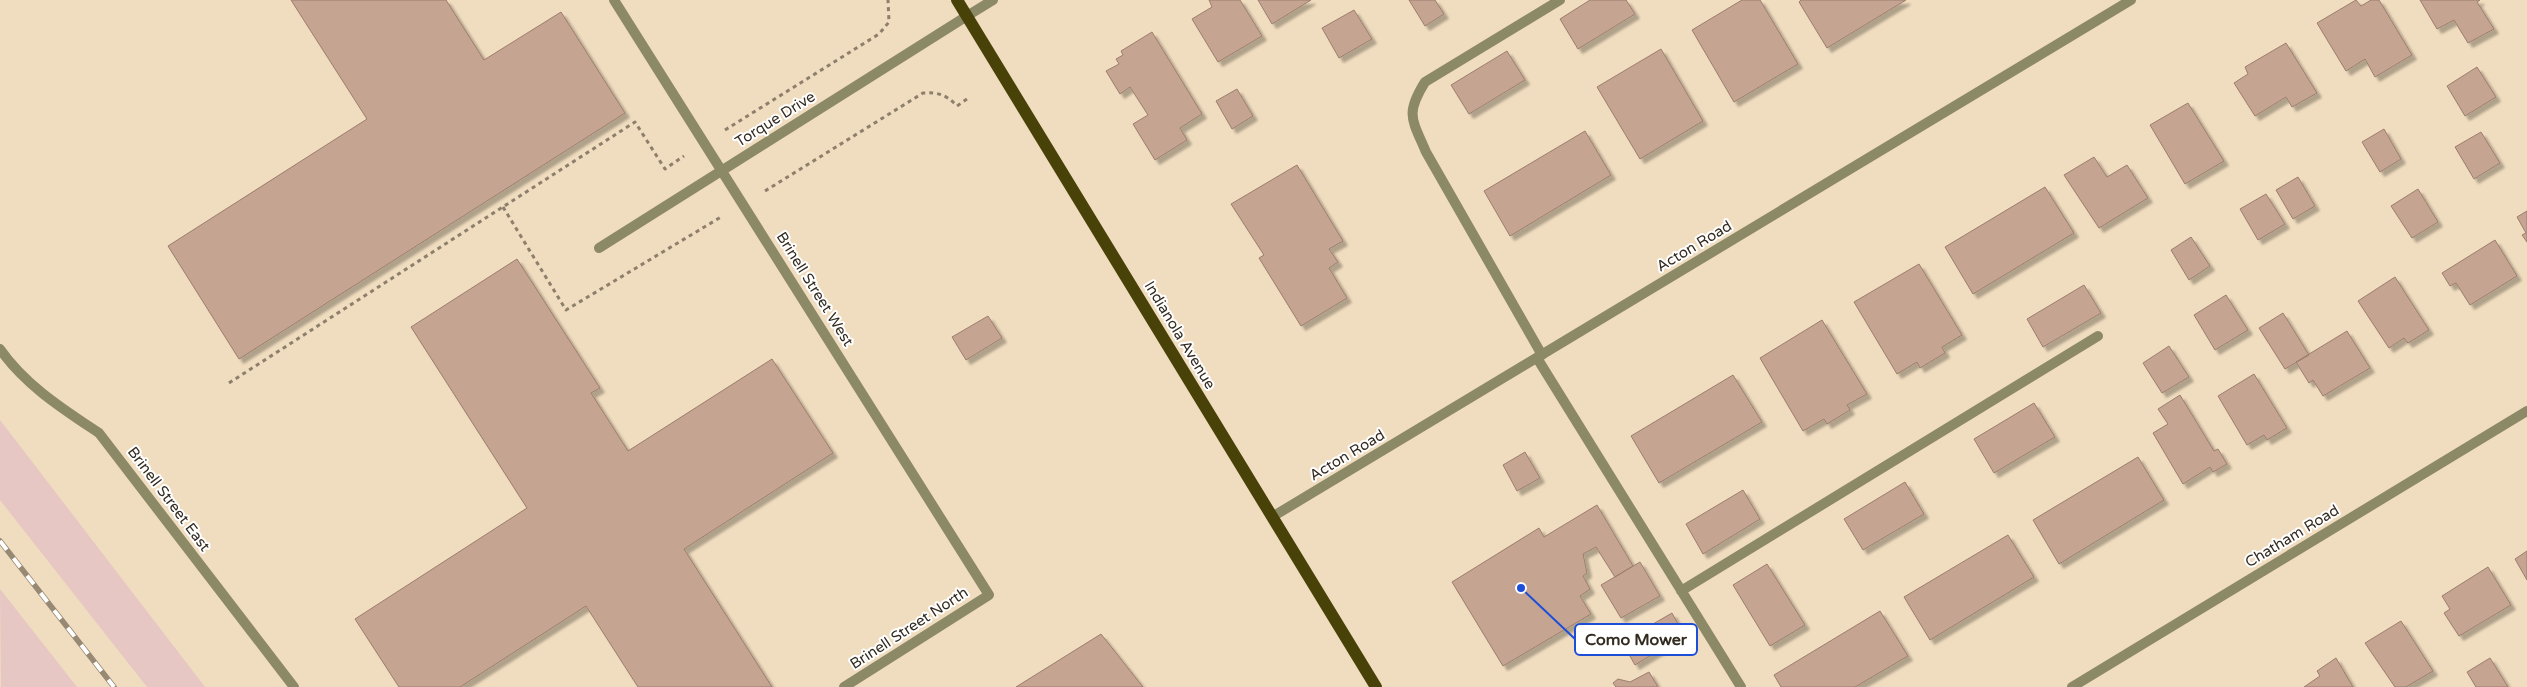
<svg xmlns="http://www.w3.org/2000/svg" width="2527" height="687" viewBox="0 0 2527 687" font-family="'Varela Round',sans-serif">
	<defs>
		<filter id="shadow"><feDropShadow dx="4.5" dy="4.5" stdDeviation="1" flood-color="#0004"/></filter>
	</defs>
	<rect width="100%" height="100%" fill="#f0dcbe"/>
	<path fill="#e6c7c3" d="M0 420 205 687H147L0 500Z
		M0 589 77 687H1Z"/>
	<path fill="#c5a492" stroke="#9c7e6d" filter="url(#shadow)" d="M291 0H446L484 60 561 12 625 113 239 359 168 246 367 119Z
		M1240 0 1262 36 1218 62 1192 19 1212 7 1209 0Z
		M1258 0H1311L1272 24Z
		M1409 0H1435L1444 14 1425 26Z
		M1590 0H1626L1635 14 1578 49 1560 19Z
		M1742 0H1760L1798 64 1734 102 1692 30Z
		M1801 0H1906L1827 48 1799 2Z
		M2356 0 2361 6 2371 0H2379L2412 55 2375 77 2365 59 2346 71 2317 23Z
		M2420 0H2480L2477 2 2494 29 2468 43 2454 20 2437 29Z
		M1354 10 1372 39 1339 58 1322 28Z
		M1152 32 1202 114 1180 128 1187 140 1155 160 1133 124 1148 115 1130 87 1120 94 1106 71 1119 64 1116 59 1123 55 1121 51Z
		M2286 43 2317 93 2292 107 2286 97 2255 116 2234 83 2248 74 2245 67Z
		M1661 49 1703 121 1640 159 1597 87Z
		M1507 51 1525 80 1469 114 1451 85Z
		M2477 67 2496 97 2465 116 2447 86Z
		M1237 89 1253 116 1232 129 1216 101Z
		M2188 103 2224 161 2185 184 2150 125Z
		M2384 129 2401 159 2380 172 2362 142Z
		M1585 131 1611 175 1510 236 1484 191Z
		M2481 132 2500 163 2474 179 2455 147Z
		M2094 157 2107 177 2127 165 2148 198 2099 228 2064 175Z
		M1297 165 1343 241 1329 249 1338 262 1329 268 1347 298 1301 326 1259 258 1264 255 1231 204Z
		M2298 177 2315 206 2293 219 2276 190Z
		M2045 187 2074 233 1973 294 1945 247Z
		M2418 189 2438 222 2412 238 2391 206Z
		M2266 194 2285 224 2258 240 2240 209Z
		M2527 211V242L2522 235 2526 233 2517 217Z
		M2191 237 2210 266 2189 280 2171 250Z
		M2495 240 2517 276 2470 305 2456 283 2450 286 2442 273Z
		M517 259 600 388 591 393 628 451 772 359 833 453 684 549 772 687H638L586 606 460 687H399L355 619 527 508 411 327Z
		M1919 264 1962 335 1942 347 1945 353 1920 368 1917 362 1897 374 1854 302Z
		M2395 277 2429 330 2408 343 2404 338 2389 348 2358 301Z
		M2084 285 2101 313 2043 347 2027 319Z
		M2226 295 2248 330 2215 350 2194 315Z
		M2283 313 2309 355 2285 369 2259 328Z
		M988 316 1002 338 966 360 952 337Z
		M1822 320 1867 394 1847 405 1850 410 1827 424 1824 419 1803 431 1760 358Z
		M2347 331 2370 368 2323 396 2313 380 2309 383 2296 362Z
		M2169 346 2189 377 2162 393 2143 363Z
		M2254 374 2287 428 2267 440 2264 435 2247 445 2218 396Z
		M1733 375 1762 422 1659 483 1631 436Z
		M2180 395 2214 451 2218 449 2227 464 2213 472 2210 467 2183 484 2153 433 2168 424 2158 409Z
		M2034 403 2055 437 1994 473 1974 439Z
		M1525 452 1540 478 1517 491 1503 465Z
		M2138 457 2164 500 2059 564 2033 520Z
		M1905 482 1924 514 1863 550 1844 519Z
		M1743 490 1760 519 1703 554 1686 524Z
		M1597 505 1633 566 1615 577 1596 547 1583 554 1587 573 1583 576 1590 589 1580 596 1591 614 1503 666 1452 582 1539 528 1544 537Z
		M2008 535 2034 577 1930 640 1904 597Z
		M2527 551V580L2515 559Z
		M1640 562 1660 596 1621 618 1601 585Z
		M1767 564 1805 625 1770 646 1733 585Z
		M2488 567 2511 605 2459 636 2444 613 2450 609 2442 596Z
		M1880 611 1908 656 1855 687H1781L1774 675Z
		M1672 613 1684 635 1635 665 1622 642Z
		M2401 621 2433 671 2406 687H2395L2365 643Z
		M1101 634 1143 687H1016Z
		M2336 658 2353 687H2304L2320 676 2317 671Z
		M2490 658 2500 674 2508 687H2476L2467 672Z
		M1649 672 1658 687H1616L1613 683 1618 679 1630 682Z"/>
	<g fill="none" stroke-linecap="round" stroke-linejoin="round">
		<path stroke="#8d7f6b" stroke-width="3" stroke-dasharray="4 4" stroke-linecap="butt" d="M725 130 879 34 889 22 888 0
			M765 191 923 93C938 92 947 95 957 106L967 99
			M503 207 566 310 721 217
			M229 383 635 122 665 169 684 156"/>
		<path stroke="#8c8967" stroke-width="10" d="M614 0 989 595 844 687
			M599 248 967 16
			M0 349C25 385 63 409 99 433L294 687
			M1542 355 1426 152C1412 119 1405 114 1425 82L1560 0
			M1537 358 1741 687
			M1681 591 2098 336"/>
		<path stroke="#8c8967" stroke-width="10" d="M967 16 993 0
			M1272 517 2131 0
			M2072 687 2527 411"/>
		<path stroke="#484209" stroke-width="12" d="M957 0 1376 687"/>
		<g stroke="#978974" stroke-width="5.5">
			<path id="rail" d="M0 541 114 687"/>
		</g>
		<use href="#rail" stroke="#fff" stroke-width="4" stroke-dasharray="11" stroke-linecap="butt"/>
	</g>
	<g text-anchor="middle" stroke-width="4" stroke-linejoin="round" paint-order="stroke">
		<g font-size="15" fill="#332b20" stroke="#fff">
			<text transform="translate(775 119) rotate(-32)" y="5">Torque Drive</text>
			<text transform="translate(1694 246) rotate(-31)" y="5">Acton Road</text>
			<text transform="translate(815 289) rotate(58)" y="5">Brinell Street West</text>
			<text transform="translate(1180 335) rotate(59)" y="5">Indianola Avenue</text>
			<text transform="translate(1347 455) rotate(-31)" y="5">Acton Road</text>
			<text transform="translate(169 499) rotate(53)" y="5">Brinell Street East</text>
			<text transform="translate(2292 536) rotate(-31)" y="5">Chatham Road</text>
			<text transform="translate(909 628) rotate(-33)" y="5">Brinell Street North</text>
		</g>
	</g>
	<path fill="none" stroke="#1d4ed8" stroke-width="2" d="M1521 588L1575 639"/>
	<circle fill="#1d4ed8" stroke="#fff" stroke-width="2" cx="1521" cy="588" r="5"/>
	<rect fill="#fff" stroke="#1d4ed8" stroke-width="2" x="1575" y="624" width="122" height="31" rx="5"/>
	<g font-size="16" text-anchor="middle" font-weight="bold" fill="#332b20">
		<text x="1636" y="645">Como Mower</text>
	</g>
</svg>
